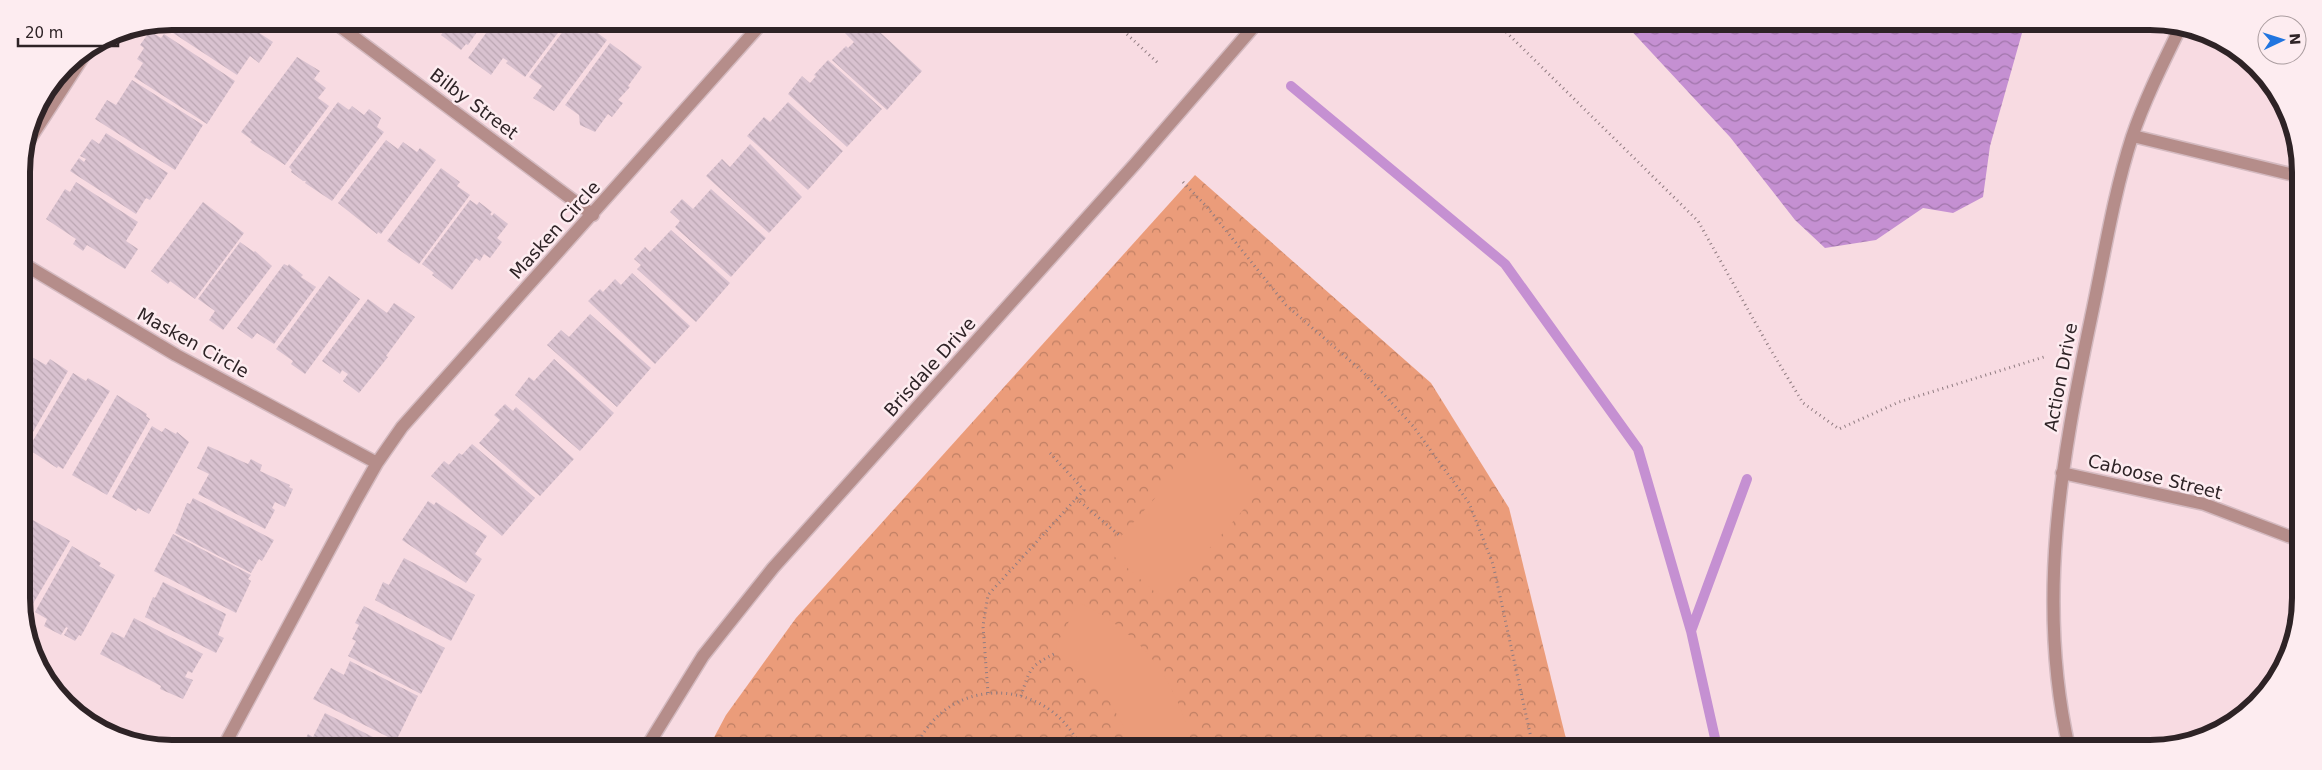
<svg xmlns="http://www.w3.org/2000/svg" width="2322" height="770" viewBox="0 0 2322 770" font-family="'DejaVu Sans',sans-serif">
	<defs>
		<pattern id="park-crowns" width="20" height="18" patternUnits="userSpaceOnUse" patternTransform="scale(1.25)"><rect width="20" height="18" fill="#eb9c7a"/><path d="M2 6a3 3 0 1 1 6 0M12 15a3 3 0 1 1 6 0" fill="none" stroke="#bf7f64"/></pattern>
		<pattern id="water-waves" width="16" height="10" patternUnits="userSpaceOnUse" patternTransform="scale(1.25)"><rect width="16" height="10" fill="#c590d2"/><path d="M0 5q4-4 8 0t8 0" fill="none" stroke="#a075aa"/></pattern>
		<pattern id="building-back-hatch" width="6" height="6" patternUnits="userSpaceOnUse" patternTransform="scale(1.25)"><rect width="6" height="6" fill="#d9c2d0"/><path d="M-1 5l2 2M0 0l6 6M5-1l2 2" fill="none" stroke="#bba6b2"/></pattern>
	</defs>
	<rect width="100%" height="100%" fill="#f8dbe2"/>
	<path fill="url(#park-crowns)" d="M1195 175 1431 383 1509 508 1568 747 710 745 726 715 796 618Z"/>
	<path fill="#eb9c7a" d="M1203 444 1258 493 1164 600 1108 551Z
		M1079 602C1142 634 1176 677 1192 746H1130L1123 725 1109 701 1078 670 1060 658 1056 651 1057 644Z"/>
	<path fill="url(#water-waves)" d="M1626 25 2024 26 1990 146 1983 197 1953 213 1923 208 1876 240 1825 248 1795 220 1730 137Z"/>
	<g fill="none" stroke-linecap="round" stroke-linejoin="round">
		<path stroke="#c590d2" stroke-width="10" d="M1291 86 1505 264 1638 449 1691 631 1717 747
			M1691 631 1747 479"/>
	</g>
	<path fill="url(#building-back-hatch)" d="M172 21H241L273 42 259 63 250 56 237 75 167 29Z
		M451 22H484L468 45 466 44 461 50 441 35Z
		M494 22H566L525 77 506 63 508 61 503 58 491 75 468 58Z
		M570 22H583L607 40 554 111 533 98 542 86 529 77Z
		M846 23H870L922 71 887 110 832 60 846 46 848 48 854 42 841 29Z
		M150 31 161 38 164 34 235 81 207 124 134 77 143 63 137 59 144 48 140 45Z
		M610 43 642 67 628 86 630 87 618 100 623 103 612 117 608 114 595 132 580 125 579 115 565 105Z
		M297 57 320 71 314 79 326 88 318 98 329 106 285 165 250 142 252 140 241 132Z
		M828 60 882 109 847 147 788 94 802 76 810 83 816 76 814 75Z
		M132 80 203 125 175 170 95 119 107 100 116 105Z
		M338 102 349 110 352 106 364 115 369 109 381 118 377 127 384 132 332 201 305 183 306 181H303L291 172 292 170 289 167Z
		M788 102 843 151 808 190 747 136 764 117 770 122Z
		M106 133 168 173 150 200 146 198 136 214 70 171 79 158 84 162 86 159 80 156 92 139 99 144Z
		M386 140 398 149 403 142 417 152 420 148 436 160 381 234 378 232 377 234 338 203Z
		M750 144 802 197 769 233 706 176 722 159 730 167Z
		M441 168 460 182 457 186 470 195 419 264 387 241Z
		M76 182 138 222 126 241 138 249 125 269 87 245 83 251 73 244 76 239 46 219 65 189 70 192Z
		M711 189 766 238 731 277 675 227 680 221 670 212 682 199 693 209Z
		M470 200 477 205 479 202 492 212 490 214 492 216 494 213 508 224 497 238 502 242 490 258 484 254 480 261 476 258 452 290 432 275 434 273 422 264Z
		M203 202 244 233 195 299 170 281 168 284 151 271Z
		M671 230 730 283 696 322 637 269 641 265 634 259 645 247 650 252Z
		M240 242 254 252 255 251 272 266 223 330 209 320 215 311 198 299Z
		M284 264 288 266 289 264 303 275 301 277 316 287 274 344 257 333 252 339 237 328Z
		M632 273 690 326 655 364 588 301 600 289 603 292 615 279 621 285Z
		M329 276 360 299 305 374 291 364 293 361 276 349Z
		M368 299 387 313 394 303 415 317 386 356 388 357 359 393 343 381 348 374 342 370 340 374 322 361Z
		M590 314 651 368 617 407 547 345 561 330 569 337Z
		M23 352 46 365 50 359 68 371 25 446Z
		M554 359 614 413 580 451 515 395 529 377 534 381Z
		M73 373 86 381 88 378 110 391 63 469 58 466 57 468 28 449Z
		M117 395 147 414 146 416 150 419 107 495 72 475Z
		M505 404 513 411 516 407 574 459 540 496 479 443 500 420 494 415Z
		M152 426 162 432 165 428 176 434 177 432 189 442 149 514 138 508 136 511 112 497Z
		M472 444 535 498 502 536 431 476 444 461 449 465 459 453 462 455Z
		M208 446 248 464 251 459 262 465 260 471 290 485 289 487 293 489 285 507 275 502 272 508 275 510 265 529 198 494 209 474 197 468Z
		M193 498 274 540 262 561 259 559 251 573 175 533 187 503 190 504Z
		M428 501 434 505 436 502 487 536 475 554 482 559 466 583 402 540Z
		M24 515 70 541 24 619 23 516Z
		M173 534 251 575 248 579 251 581 236 613 154 571Z
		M72 546 101 563 99 566 115 575 81 636 79 635 75 641 64 635 68 628 66 627 61 635 44 626 47 619 35 612Z
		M404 558 475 595 451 641 375 600 383 582 389 585Z
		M163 582 226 614 218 635 224 638 216 653 145 617 153 597 155 598Z
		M364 606 445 648 421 694 348 656 356 641 352 639 359 625 355 623Z
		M134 618 203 654 192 673 188 671 185 677 193 680 183 699 160 689 161 686 100 654 112 632 124 638Z
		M350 661 418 696 396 741 313 699 331 668 344 675Z
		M325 713 387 744H303L308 734 313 737Z"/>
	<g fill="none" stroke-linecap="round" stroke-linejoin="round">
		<g stroke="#d4bac0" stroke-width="15">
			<path id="minor" d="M334 22 593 215
				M2133 136 2298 176
				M26 145 87 51
				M22 263 176 355 377 463
				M2062 473 2204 504 2296 539
				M225 744 356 500 377 463 402 427 762 23
				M648 745 703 656 773 568 1135 164 1256 24
				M2069 748C2036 603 2061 461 2091 318 2104 257 2113 196 2132 137 2145 99 2163 63 2181 26"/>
		</g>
		<path stroke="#907c81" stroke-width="3" stroke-dasharray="1 4" stroke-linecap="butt" d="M1116 24 1159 64
			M1499 25 1698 221 1769 347 1803 403 1839 429 1899 402 2044 357
			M1183 182 1207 207 1286 305 1363 372 1413 426 1469 503 1493 564 1533 747
			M1076 498 1120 536
			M988 693 983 626 988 595 1084 490 1049 452
			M1021 696C1030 668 1030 666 1056 653
			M917 745C950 674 1047 677 1080 746"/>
		<use href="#minor" stroke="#b58d8a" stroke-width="12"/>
	</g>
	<g text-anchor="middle" stroke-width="5" stroke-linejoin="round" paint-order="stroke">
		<g font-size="18" fill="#2e2326" stroke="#fdecf0">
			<text transform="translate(474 104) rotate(37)" y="6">Bilby Street</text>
			<text transform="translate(555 230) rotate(-48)" y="6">Masken Circle</text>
			<text transform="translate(193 343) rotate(29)" y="6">Masken Circle</text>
			<text transform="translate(930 367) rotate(-48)" y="6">Brisdale Drive</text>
			<text transform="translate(2061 377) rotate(-79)" y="6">Action Drive</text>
			<text transform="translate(2155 477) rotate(14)" y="6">Caboose Street</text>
		</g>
	</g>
	<path d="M0 0H2322V770H0ZM172 30H2150A142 142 0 0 1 2292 172V598A142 142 0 0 1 2150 740H172A142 142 0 0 1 30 598V172A142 142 0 0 1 172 30Z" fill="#fdecf0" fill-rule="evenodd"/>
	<path fill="none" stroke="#2e2326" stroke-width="6" d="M172 30H2150A142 142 0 0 1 2292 172V598A142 142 0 0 1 2150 740H172A142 142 0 0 1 30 598V172A142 142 0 0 1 172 30Z"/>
	<g transform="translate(2282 40) rotate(86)"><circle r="24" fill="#fdecf0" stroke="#aa9c9f"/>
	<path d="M0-4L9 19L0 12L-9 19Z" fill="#2175e0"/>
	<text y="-8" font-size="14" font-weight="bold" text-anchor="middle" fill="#2e2326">N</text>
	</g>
	<path d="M18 38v8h100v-8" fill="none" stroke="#2e2326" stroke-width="2.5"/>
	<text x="25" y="38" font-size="15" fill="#2e2326" stroke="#fdecf0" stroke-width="4" paint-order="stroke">20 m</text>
</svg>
